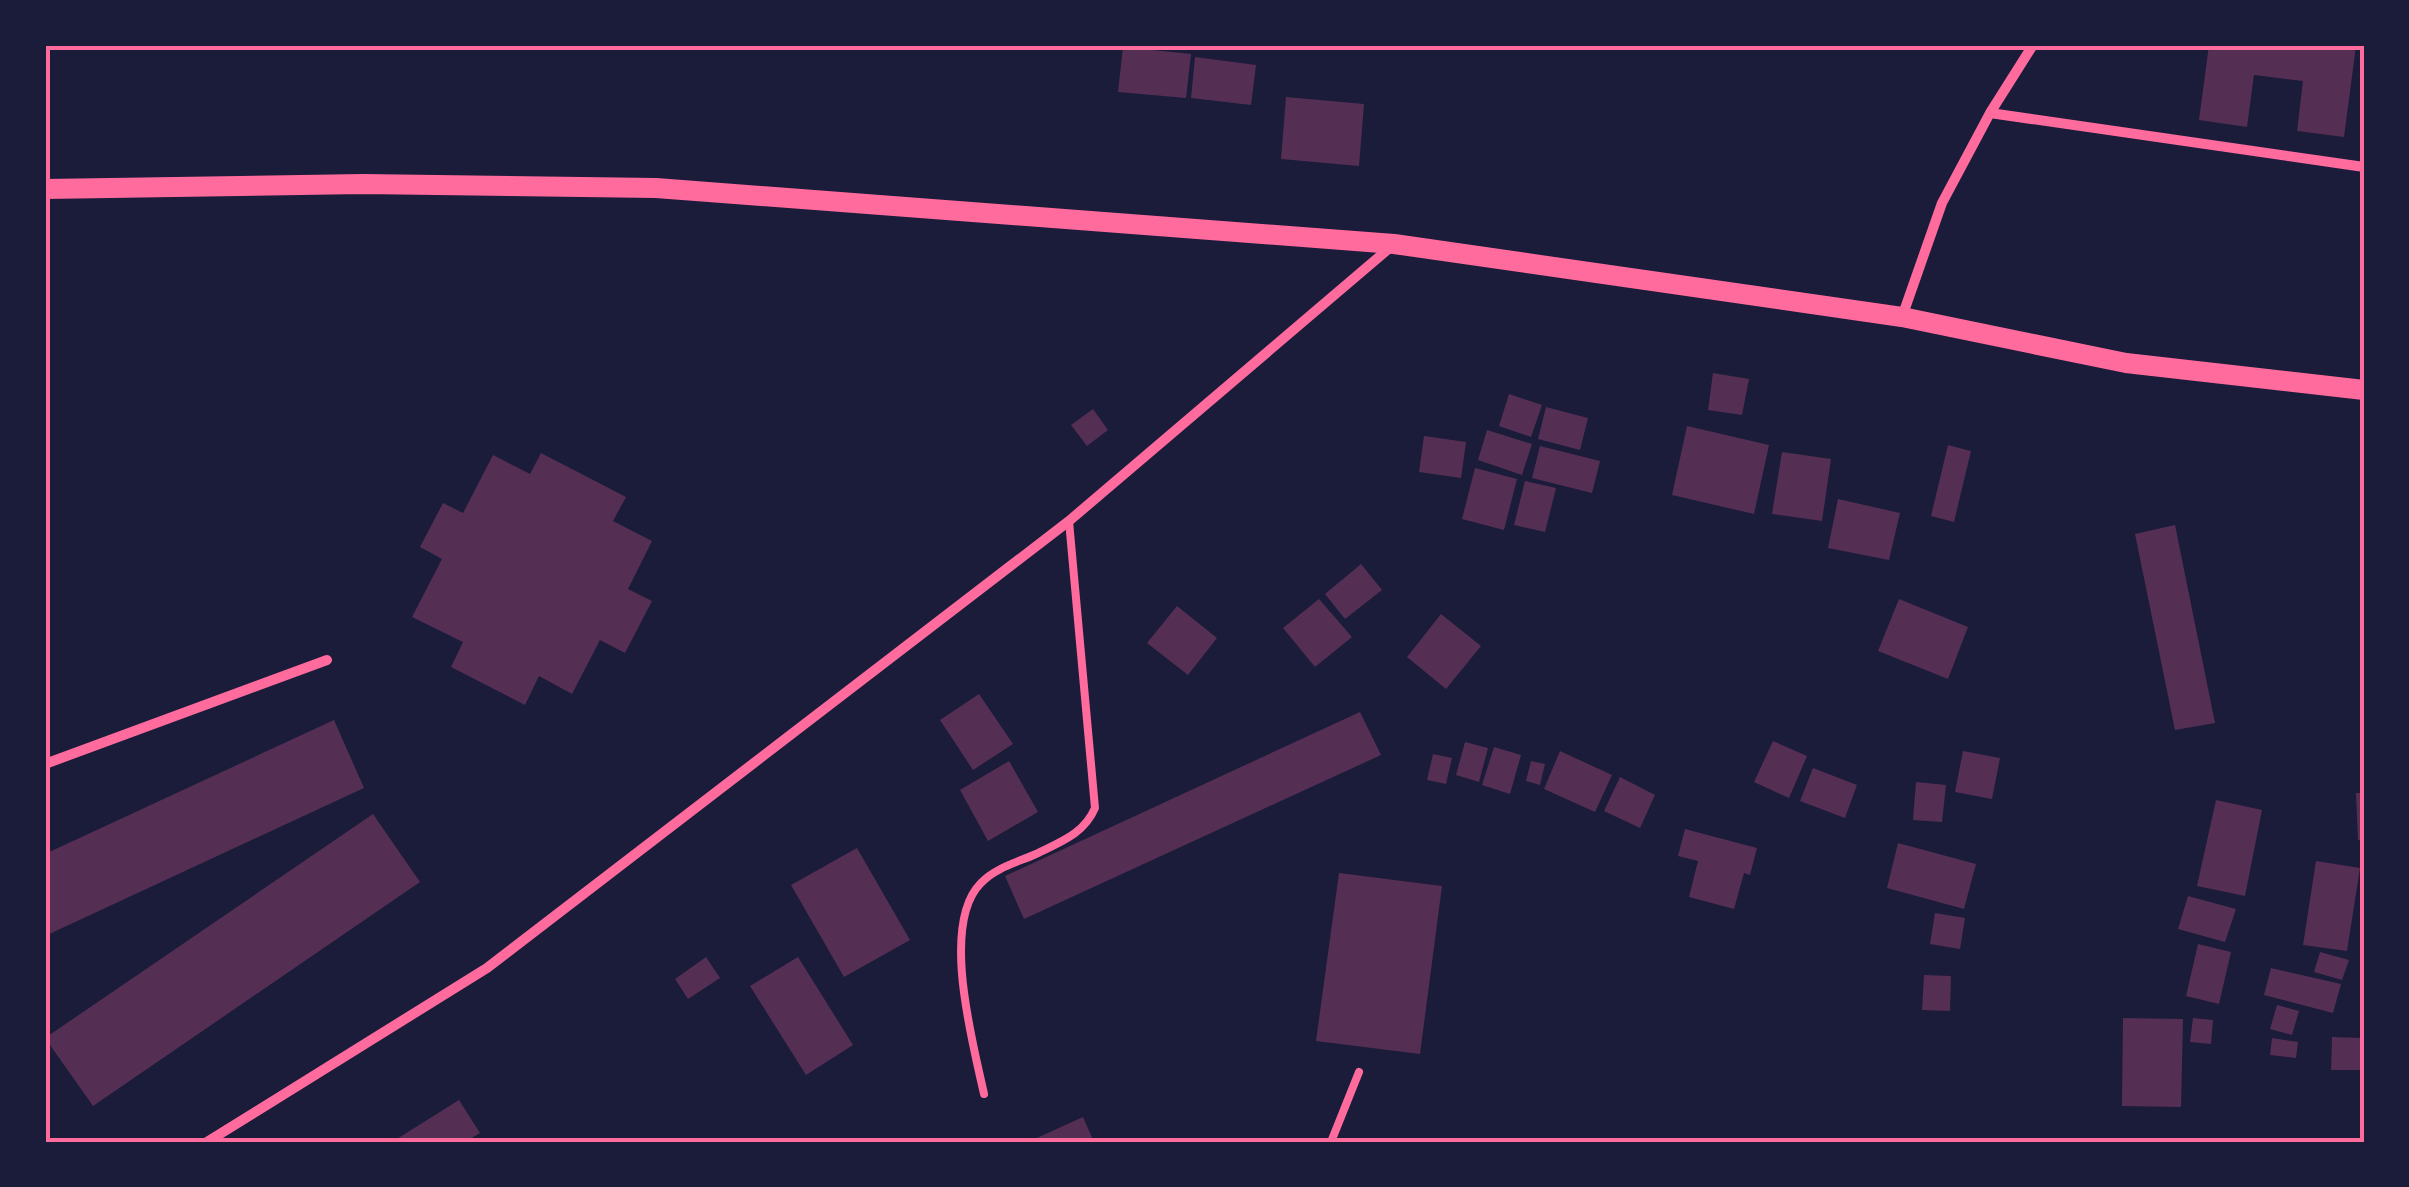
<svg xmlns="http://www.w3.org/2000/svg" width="2409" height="1187" viewBox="0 0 2409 1187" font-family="Commissioner,sans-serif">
	<rect width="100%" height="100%" fill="#1b1b3a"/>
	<path fill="#542f53" d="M2209 45 2356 46 2344 137 2297 131 2303 81 2254 75 2247 127 2199 120Z
		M1123 47 1191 54 1186 98 1118 92Z
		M1195 57 1256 65 1251 105 1191 98Z
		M1286 97 1364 104 1359 166 1281 159Z
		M1713 373 1749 379 1742 415 1708 410Z
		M1509 394 1542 405 1531 437 1499 426Z
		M1546 407 1588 418 1580 450 1538 439Z
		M1093 409 1108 430 1087 446 1071 425Z
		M1687 426 1769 445 1754 514 1672 495Z
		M1487 430 1532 444 1522 475 1478 460Z
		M1424 436 1466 442 1461 478 1419 472Z
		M1948 445 1971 451 1954 522 1931 516Z
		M1540 446 1600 461 1592 493 1532 478Z
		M1782 452 1831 459 1822 521 1772 514Z
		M541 453 626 497 613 521 652 541 628 589 652 601 625 653 600 640 572 694 539 676 525 705 451 667 463 642 412 617 442 559 420 547 443 503 463 513 493 455 530 474Z
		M1475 468 1517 479 1504 530 1462 519Z
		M1525 481 1556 488 1545 532 1514 525Z
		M1838 499 1900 513 1889 560 1828 548Z
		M2175 525 2215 723 2175 730 2135 534Z
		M1361 564 1382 590 1345 619 1325 594Z
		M1319 599 1352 637 1315 667 1283 628Z
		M1899 599 1968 627 1948 679 1878 651Z
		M1177 606 1217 638 1188 675 1147 643Z
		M1441 614 1481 646 1446 689 1407 657Z
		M979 694 1013 744 973 770 940 720Z
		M1360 712 1381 755 1024 919 1005 876Z
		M334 720 364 788 45 936V854Z
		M1773 741 1807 756 1789 798 1754 782Z
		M1465 742 1488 748 1479 782 1456 775Z
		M1494 747 1521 755 1510 794 1482 785Z
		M1560 751 1612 775 1595 812 1544 789Z
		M1963 751 2000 758 1992 799 1955 792Z
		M1433 754 1452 758 1446 784 1427 780Z
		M1009 761 1038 812 988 841 960 790Z
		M1531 761 1545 764 1540 785 1526 781Z
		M1813 768 1857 785 1845 818 1800 801Z
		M1620 777 1655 795 1640 828 1604 811Z
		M1916 782 1946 785 1942 822 1913 820Z
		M2356 793H2364V840H2358Z
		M2216 800 2262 810 2245 896 2197 886Z
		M373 814 420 882 93 1106 45 1038Z
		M1685 829 1757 848 1750 875 1744 873 1734 909 1689 897 1698 861 1678 856Z
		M1898 843 1976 864 1964 909 1887 888Z
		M857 848 910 940 844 977 791 885Z
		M2316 861 2360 868 2347 951 2303 945Z
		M1339 873 1442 886 1420 1054 1316 1041Z
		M2188 896 2236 909 2225 942 2178 929Z
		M1935 913 1965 918 1960 949 1930 944Z
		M2198 944 2231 952 2219 1004 2186 996Z
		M2320 952 2349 960 2342 980 2314 972Z
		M706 957 720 978 688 999 675 979Z
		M798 957 853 1045 806 1075 750 986Z
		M2271 968 2341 984 2333 1013 2264 995Z
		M1924 975 1951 976 1950 1011 1922 1010Z
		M2277 1005 2299 1011 2292 1035 2270 1029Z
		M2123 1018 2183 1019 2181 1107 2122 1106Z
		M2193 1018 2213 1020 2211 1044 2190 1042Z
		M2332 1037 2362 1038 2361 1070H2331Z
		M2272 1038 2298 1042 2296 1058 2270 1055Z
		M459 1100 480 1133 465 1142H392Z
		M1083 1117 1094 1142H1028Z"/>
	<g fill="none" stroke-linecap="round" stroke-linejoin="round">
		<path stroke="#ff6b9d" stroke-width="8" d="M984 1094C973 1043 940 924 981 883 995 868 1018 862 1036 854 1060 842 1084 834 1095 808L1069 521
			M1331 1142 1359 1072"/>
		<path stroke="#ff6b9d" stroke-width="10" d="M1990 113 2364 167
			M1902 317 1942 203 1990 113 2033 45
			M45 764 327 660
			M207 1142 487 968 1069 521 1393 245"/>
		<path stroke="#ff6b9d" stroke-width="20" d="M45 189 363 184 656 188 1394 244 1902 317 2126 363 2364 390"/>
	</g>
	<rect width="2409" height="1187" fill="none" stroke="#1b1b3a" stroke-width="95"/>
	<rect x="48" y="48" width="2314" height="1092" fill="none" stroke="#ff6b9d" stroke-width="4"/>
</svg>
